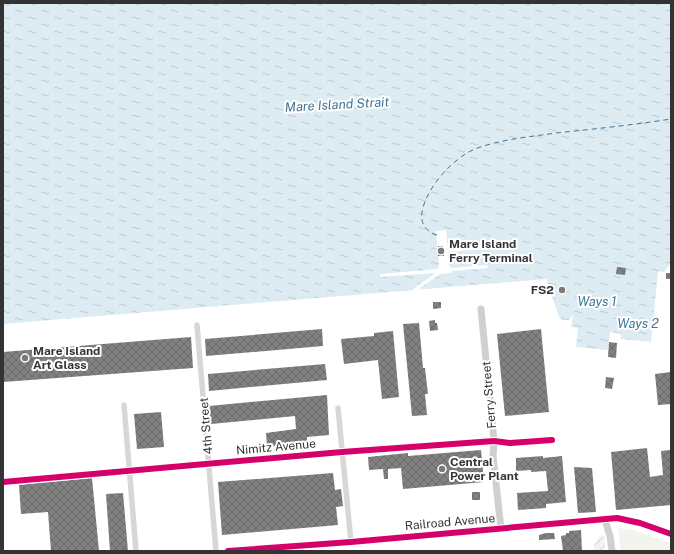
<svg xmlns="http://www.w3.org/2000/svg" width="674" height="554" viewBox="0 0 674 554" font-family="'Public Sans',sans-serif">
	<defs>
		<pattern id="garden-furrows" width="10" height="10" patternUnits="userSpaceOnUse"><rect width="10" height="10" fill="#f1f5ed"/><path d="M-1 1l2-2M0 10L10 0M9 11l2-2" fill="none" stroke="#cfd2cc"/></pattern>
		<pattern id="water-ripples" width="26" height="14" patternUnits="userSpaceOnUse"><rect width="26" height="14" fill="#ddebf3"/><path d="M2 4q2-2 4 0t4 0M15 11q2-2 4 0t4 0" fill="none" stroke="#becad1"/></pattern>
		<pattern id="building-cross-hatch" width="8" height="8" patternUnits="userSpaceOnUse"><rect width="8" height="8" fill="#818181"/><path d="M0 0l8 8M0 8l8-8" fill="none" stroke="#6a6a6a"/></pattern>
	</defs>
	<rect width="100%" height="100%" fill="#fff"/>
	<path fill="#f1f5ed" d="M618 528 633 530 671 543V551H621Z"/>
	<path fill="url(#garden-furrows)" d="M600 535 605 537V551H593L595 543Z"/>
	<path fill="url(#water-ripples)" d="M3 3H671V263L664 272 658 271 651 342 621 339V334L610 332 608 350 576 347 578 328 571 327 573 314 569 320H562L559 317 547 281 546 279 3 324Z"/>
	<path fill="#fff" d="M446 230 448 249 484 246V249L448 252 449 266H451V268L487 265 488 268 452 271 451 273 440 274 420 288V290L413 291V289L436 273 380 277V274L438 269V267H439L436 231Z"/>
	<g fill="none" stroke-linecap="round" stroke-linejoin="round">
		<path stroke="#3f7597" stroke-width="1" stroke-dasharray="5 4" stroke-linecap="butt" d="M437 235C426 232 420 223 422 212 426 188 453 158 475 149 501 139 529 137 556 133 594 129 633 125 671 119"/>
	</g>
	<path fill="url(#building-cross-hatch)" d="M438 246H443L444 256H438Z
		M617 267 626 268 625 275 616 274Z
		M666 273H671V279H666Z
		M433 302H441V308L433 309Z
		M435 320V323H437L438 330 430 331 429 321Z
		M419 323 423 368H425L428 394H425L427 415 412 416 403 324Z
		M322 329 323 346 206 356 205 339Z
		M541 329 549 412 505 416 497 334Z
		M393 331 399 397 382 399 378 360 344 364 341 339 374 336V333Z
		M191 337 193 368 3 382V352Z
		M609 342 617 343 616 358 608 357Z
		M325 364 327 380 209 391 208 374Z
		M671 372V404L658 405 655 374Z
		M606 377 614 378 612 389 605 388Z
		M327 395 329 435 307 437V441L297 442V445L267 446 266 433 296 429 295 416 211 424 209 406Z
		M161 412 164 447 137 449 134 414Z
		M647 448 650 477 663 475 661 451 671 450V505L616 510 611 452Z
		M481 450 484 482 403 489 401 468 388 469V479H384L383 469 369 470 368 457 408 453V456Z
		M543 456V458L562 456 566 502 546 504V508L518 510 517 493 548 491 546 471 531 472V470L516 471V458Z
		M574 467 592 468 596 512 578 513Z
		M333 473 335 490 341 489 343 506 336 507 338 525 222 535 218 482Z
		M92 478 99 551H51L48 512 21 514 19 485Z
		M472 492H480V500H472Z
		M123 493 128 551H110L106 494Z
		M581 530 582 551H563L561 536 566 535V533H569V531Z
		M546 533H554L555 539 539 540V535Z"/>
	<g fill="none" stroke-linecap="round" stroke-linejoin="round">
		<path stroke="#d7d7d7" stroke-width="5.5" d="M197 325 216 551
			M124 405 136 551
			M338 408 351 542
			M3 482 342 452 494 441 510 443 552 440"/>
		<path stroke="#d0d0d0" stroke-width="7" d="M481 309 494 441 493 456 501 529
			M605 520 610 536 612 551
			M228 551 351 542 617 518 640 523 671 534"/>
		<g stroke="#fff" stroke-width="8">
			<path id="cycleway" d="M3 482 342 452 494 441 510 443 552 440
				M228 551 351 542 617 518 640 523 671 534"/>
		</g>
		<use href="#cycleway" stroke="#d6006c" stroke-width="6"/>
	</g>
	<g fill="#7a7a7a" stroke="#fff" stroke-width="1.5">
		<circle cx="441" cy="251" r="4"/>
		<circle cx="562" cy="290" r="4"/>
		<circle cx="25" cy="358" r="4"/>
		<circle cx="442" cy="469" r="4"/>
	</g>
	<g text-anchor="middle" stroke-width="4" stroke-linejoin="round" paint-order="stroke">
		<g font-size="12" font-weight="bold" fill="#333" stroke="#fff" text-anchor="start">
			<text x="449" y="248">Mare Island<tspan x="449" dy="14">Ferry Terminal</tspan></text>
			<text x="554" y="294" text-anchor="end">FS2</text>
			<text x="33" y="355">Mare Island<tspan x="33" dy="14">Art Glass</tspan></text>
			<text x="450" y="466">Central<tspan x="450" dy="14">Power Plant</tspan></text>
		</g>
		<g font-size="12" fill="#333" stroke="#fff">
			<text transform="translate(489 395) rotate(-95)" y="4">Ferry Street</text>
			<text transform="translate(206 426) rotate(-95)" y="4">4th Street</text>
			<text transform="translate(276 447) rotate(-5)" y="4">Nimitz Avenue</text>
			<text transform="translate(450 522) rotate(-5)" y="4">Railroad Avenue</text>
		</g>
		<g font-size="13" font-style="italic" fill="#3f7597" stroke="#fff">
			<text transform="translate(337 104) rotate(-3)" y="5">Mare Island Strait</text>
			<text x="597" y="306">Ways 1</text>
			<text x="638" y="328">Ways 2</text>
		</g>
	</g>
	<rect width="674" height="554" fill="none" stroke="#333333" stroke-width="8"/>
</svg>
